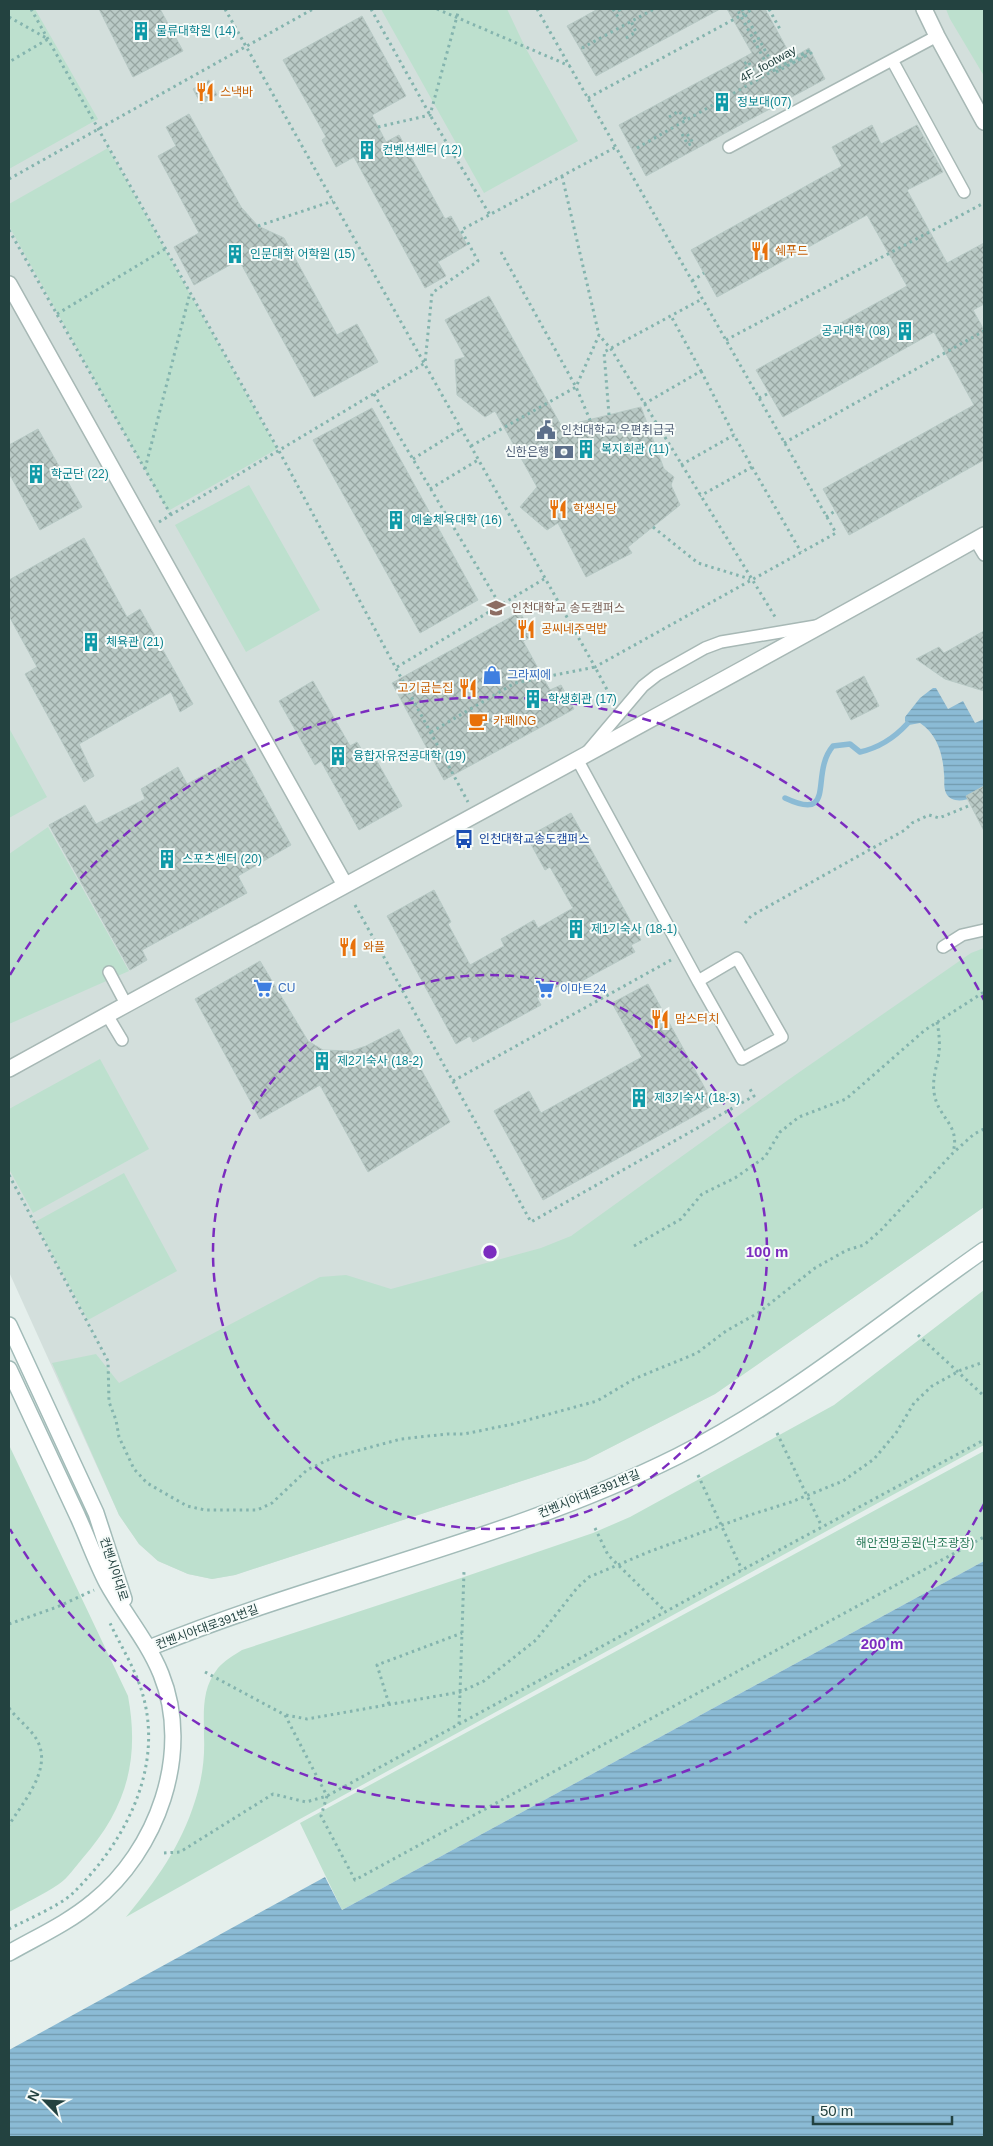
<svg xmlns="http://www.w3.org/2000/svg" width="993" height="2146" viewBox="0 0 993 2146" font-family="Helvetica,'Noto Sans KR',sans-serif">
	<defs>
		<pattern id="water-rules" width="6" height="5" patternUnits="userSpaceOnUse" patternTransform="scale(1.25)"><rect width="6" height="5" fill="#8bbbd5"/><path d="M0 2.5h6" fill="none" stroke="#719aae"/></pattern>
		<pattern id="building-cross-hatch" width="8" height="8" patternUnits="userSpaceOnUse" patternTransform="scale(1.25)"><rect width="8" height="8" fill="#bacac6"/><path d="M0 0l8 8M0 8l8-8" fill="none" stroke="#97a6a2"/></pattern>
	</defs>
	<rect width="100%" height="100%" fill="#e5efec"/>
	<path fill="#d3dfdc" d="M9 9H984V1207L715 1394 586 1460 235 1575 212 1579 188 1574 158 1561 139 1544 119 1515 9 1272Z"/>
	<path fill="#bde0ce" d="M9 9H35L98 119 9 169Z
		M381 9H507L525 47 578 141 484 193Z
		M946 9H984V76L950 19Z
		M108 148 277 449 168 511 9 226V204Z
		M249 485 320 610 246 652 175 525Z
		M9 728 47 797 9 818Z
		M48 827 129 971 9 1024V854Z
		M984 948V1207L715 1394 586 1460 235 1575 212 1579 188 1574 158 1561 139 1544 119 1515 52 1363 96 1354 119 1383 320 1277 346 1275 391 1289 541 1248 571 1236 788 1080 971 953Z
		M100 1059 149 1149 33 1213 9 1169V1109Z
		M124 1173 177 1271 88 1320 35 1222Z
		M984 1290V1445L300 1819 126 1917C156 1881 181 1846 195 1801 202 1780 205 1758 204 1737 204 1713 201 1689 218 1668 224 1661 234 1655 242 1650L461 1578 593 1533 630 1517 834 1405Z
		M9 1445 128 1696C140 1761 126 1809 82 1859 75 1867 68 1878 59 1884 43 1895 25 1903 9 1912Z
		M984 1451V1561L342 1910 300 1823Z"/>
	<path fill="url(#water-rules)" d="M933 688H936L948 709 963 701 975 723 984 719V792C975 798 953 807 946 793 943 786 945 780 944 774 943 754 937 734 920 723L909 725 905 721V717L920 698Z
		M984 1561V2137H9V2050L325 1877 342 1910Z"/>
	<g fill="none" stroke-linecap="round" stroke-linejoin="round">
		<path stroke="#8bbbd5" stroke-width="5.5" d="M785 798C838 823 809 774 833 746L850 744 860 752C878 748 895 737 907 724"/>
	</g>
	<path fill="url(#building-cross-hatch)" stroke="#b7c9c5" d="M99 9H160L183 51 133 77Z
		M598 9H720L596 76 567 26Z
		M727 9H765L792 58 809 48 825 79 646 176 619 125 752 53Z
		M362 16 406 96 372 115 386 142 399 135 445 219 451 216 467 245 438 262 446 276 425 288 354 157 336 167 322 140 326 137 283 60Z
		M209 80 217 95 201 104 193 89Z
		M189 114 241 207 258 226 284 238 337 335 357 324 378 362 314 397 239 260 194 285 174 247 199 233 158 156 176 146 166 127Z
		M872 125 881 144 917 125 943 172 907 190 947 263 984 243V304L973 310 984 330V460L849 535 823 489 974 405 934 332 783 417 756 370 907 286 867 215 717 297 691 250 842 166 832 147Z
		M489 296 563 429 576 423 641 407 664 469 674 477 671 485 680 505 628 547 632 553 586 577 558 523 547 530 520 507 537 487 495 411 485 417 457 395 455 360 465 357 445 320Z
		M372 408 478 600 420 633 313 440Z
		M38 429 82 507 40 530 9 473V445Z
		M84 538 127 617 140 609 193 704 180 712 171 692 79 744 94 776 84 782 25 674 37 667 9 616V580Z
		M520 612 533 636 523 641 540 672 550 690 561 685 574 709 444 780 392 683Z
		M984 631V691L945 679 916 659 939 647 944 653Z
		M864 676 879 706 851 720 836 691Z
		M313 681 350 746 357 742 367 758 373 754 402 806 359 830 321 761 315 765 279 701Z
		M242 755 291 845 238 876 247 893 142 950 147 960 130 970 49 825 85 805 96 824 145 799 141 789 178 767 187 784Z
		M984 786V831L966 796Z
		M571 813 641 940 631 945 635 952 567 989 564 983 537 998 541 1005 473 1042 470 1036 456 1044 387 916 434 890 451 922 448 924 470 965 504 946 501 939 534 920 538 928 573 908 550 867 545 870 527 837Z
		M260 961 308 1041 323 1050 351 1051 366 1046 399 1029 450 1122 368 1172 320 1085 260 1119 195 999Z
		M648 984 714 1105 543 1200 494 1111 529 1091 541 1113 642 1057 612 1003Z"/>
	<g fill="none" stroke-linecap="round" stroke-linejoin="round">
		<g stroke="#a7b8b5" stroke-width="14">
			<path id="lane" d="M892 60 964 192
				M729 147 937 36
				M975 540 984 555
				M588 751 643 686 657 675 705 648 721 642 816 626
				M577 759 698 981
				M943 947 962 935 984 930
				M737 958 782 1037 742 1059 698 981Z
				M109 972 126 1004
				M107 1015 122 1040"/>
		</g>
		<g stroke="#a7b8b5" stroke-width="18">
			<path id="street" d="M924 9 937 36 984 122
				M9 284 345 885
				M9 1069C333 890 661 717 984 535"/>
		</g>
		<g stroke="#a2bbb8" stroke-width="18">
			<path id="secondary" d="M9 1325 96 1513 124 1599
				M9 1369C32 1419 55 1468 78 1517 88 1539 96 1562 107 1583 124 1614 147 1640 161 1674 193 1753 157 1851 93 1902 68 1923 37 1937 9 1953
				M149 1648C323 1577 510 1540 678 1456 787 1401 884 1320 984 1250"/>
		</g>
		<path stroke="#84b4ae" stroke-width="3" stroke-dasharray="2.5 4" stroke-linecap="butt" d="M31 9 279 451 468 802
			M225 9 595 667 836 533 537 9
			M371 9 430 115 490 215
			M437 9 570 66
			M613 9 618 17
			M619 9 622 15
			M742 9 776 70
			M769 9 781 31
			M9 17 48 39 9 62
			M626 38 636 32 631 21
			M582 48 654 9
			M776 72 811 53 787 66
			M750 75 744 64 748 61 754 72
			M588 98 753 9
			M669 117 679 111 686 120
			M378 127 430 115 459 9
			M682 134 688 145 693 143 686 132
			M637 148 808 51 771 72 737 9
			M562 176 599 335
			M9 179 313 9
			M258 226 333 201
			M9 230 171 515
			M501 252 576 387 590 420
			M692 281 704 273
			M57 314 165 249
			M726 340 984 203
			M701 371 734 435
			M374 394 500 605
			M759 398 769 393
			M644 404 701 371 671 316
			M609 415 604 352 702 299
			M784 443 984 331
			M471 446 576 387 599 335 611 349 777 620
			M413 459 461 429
			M681 465 734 435 752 467 700 496
			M752 467 801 552
			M145 469 190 293
			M430 489 478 460
			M826 517 835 511
			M159 522 425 363 432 293 478 261 461 230 616 147
			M653 527 698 563 750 579
			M397 667 544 579
			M431 732 515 683 595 667 613 701
			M355 905 531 1222 754 1096 750 1089
			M745 923 751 916 905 830 912 823 929 815 939 818 971 805
			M937 1022C939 1032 940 1043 939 1053 937 1066 932 1079 934 1092 937 1118 961 1124 953 1152
			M453 1081 671 960
			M9 1175 108 1361 109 1402 116 1420 119 1437 134 1469 147 1483 187 1506 205 1510H257L272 1503 307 1470 334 1457 401 1439 447 1434H464L513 1424 597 1401 634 1379 697 1353 726 1331 758 1313 815 1268 847 1250 864 1245 881 1230 953 1153 974 1134 984 1129
			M634 1246 681 1219 702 1194 735 1178 765 1157 780 1132 799 1117 846 1099 925 1030 984 992
			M918 1335 984 1396
			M777 1433 822 1527
			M698 1475 742 1570
			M595 1528 608 1555 665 1611
			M9 1624 57 1607 94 1590
			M205 1672 285 1715 327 1796 321 1816 355 1880 984 1537
			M389 1704 377 1665 462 1633
			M9 1708C17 1719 30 1728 37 1740 53 1769 23 1802 9 1825
			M286 1715 307 1719 460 1692 484 1681 536 1640 577 1588 589 1577 651 1551 747 1516 791 1502 843 1481 874 1459 896 1433 914 1403 932 1386 961 1370 984 1362
			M459 1724 464 1571
			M164 1853 180 1852 273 1794 306 1802 327 1796 742 1570 984 1440
			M9 1929C26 1920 59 1906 72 1894 125 1843 165 1767 142 1692 135 1668 120 1645 110 1623"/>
		<use href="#lane" stroke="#fff" stroke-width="11"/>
		<use href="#street" stroke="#fff" stroke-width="15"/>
		<use href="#secondary" stroke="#fff" stroke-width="15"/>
	</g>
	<g fill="none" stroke="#7b2cbf" stroke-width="2.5" stroke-dasharray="9 6">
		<circle cx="490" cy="1252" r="277"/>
		<path d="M984 1504A554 554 0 0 1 10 1529M10 975A554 554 0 0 1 984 1000"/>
	</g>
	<defs>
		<g id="building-bare" transform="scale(1.5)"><path d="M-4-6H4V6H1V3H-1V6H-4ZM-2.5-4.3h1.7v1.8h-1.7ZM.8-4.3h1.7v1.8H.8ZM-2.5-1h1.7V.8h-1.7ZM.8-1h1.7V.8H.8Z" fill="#0f9aa8" stroke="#f6fbf9" stroke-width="2.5" paint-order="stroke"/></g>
		<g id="restaurant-bare" transform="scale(1.5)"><path d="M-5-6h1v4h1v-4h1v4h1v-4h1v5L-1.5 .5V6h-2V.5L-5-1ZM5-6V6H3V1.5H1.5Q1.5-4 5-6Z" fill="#e8710a" stroke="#f6fbf9" stroke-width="2.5" paint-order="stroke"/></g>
		<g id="civic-bare" transform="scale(1.5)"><path d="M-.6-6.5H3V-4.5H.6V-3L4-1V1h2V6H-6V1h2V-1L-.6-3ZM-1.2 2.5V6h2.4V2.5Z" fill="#5c6f8a" stroke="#f6fbf9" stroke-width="2.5" paint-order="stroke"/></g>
		<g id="bank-bare" transform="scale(1.5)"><path d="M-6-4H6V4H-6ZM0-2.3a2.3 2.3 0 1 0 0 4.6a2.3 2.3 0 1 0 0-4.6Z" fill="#5c6f8a" stroke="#f6fbf9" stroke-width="2.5" paint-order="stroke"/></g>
		<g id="university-bare" transform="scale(1.5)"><path d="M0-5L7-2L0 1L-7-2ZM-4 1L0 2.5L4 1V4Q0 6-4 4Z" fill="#8d6e63" stroke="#f6fbf9" stroke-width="2.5" paint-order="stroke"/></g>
		<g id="shop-bare" transform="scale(1.5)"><path d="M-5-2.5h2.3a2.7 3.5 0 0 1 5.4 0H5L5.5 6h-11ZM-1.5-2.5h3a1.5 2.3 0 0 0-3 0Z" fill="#3f7fe0" stroke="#f6fbf9" stroke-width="2.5" paint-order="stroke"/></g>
		<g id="cafe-bare" transform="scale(1.5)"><path d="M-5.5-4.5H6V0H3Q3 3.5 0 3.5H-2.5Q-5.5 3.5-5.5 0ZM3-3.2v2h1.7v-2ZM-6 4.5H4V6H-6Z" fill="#e8710a" stroke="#f6fbf9" stroke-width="2.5" paint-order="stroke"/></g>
		<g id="bus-bare" transform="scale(1.5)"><path d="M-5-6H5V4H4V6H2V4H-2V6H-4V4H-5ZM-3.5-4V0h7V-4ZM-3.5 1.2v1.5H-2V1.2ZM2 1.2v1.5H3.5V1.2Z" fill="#1a4fb4" stroke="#f6fbf9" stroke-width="2.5" paint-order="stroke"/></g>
		<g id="supermarket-bare" transform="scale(1.5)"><path d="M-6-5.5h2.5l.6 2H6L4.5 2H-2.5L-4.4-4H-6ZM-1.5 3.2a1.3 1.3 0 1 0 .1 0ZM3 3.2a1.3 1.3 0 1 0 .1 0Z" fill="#3f7fe0" stroke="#f6fbf9" stroke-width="2.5" paint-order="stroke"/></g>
	</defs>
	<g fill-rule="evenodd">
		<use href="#building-bare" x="141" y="31"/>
		<use href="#restaurant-bare" x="205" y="92"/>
		<use href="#building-bare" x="722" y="102"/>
		<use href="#building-bare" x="367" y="150"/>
		<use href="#restaurant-bare" x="760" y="251"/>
		<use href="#building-bare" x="235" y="254"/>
		<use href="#building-bare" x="905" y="331"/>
		<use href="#civic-bare" x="546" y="430"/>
		<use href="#building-bare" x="586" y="449"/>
		<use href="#bank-bare" x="564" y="452"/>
		<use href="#building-bare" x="36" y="474"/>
		<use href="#restaurant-bare" x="558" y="509"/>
		<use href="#building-bare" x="396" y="520"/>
		<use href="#university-bare" x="496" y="608"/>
		<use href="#restaurant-bare" x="526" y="629"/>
		<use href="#building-bare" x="91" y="642"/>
		<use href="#shop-bare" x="492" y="675"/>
		<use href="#restaurant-bare" x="468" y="688"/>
		<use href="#building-bare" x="533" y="699"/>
		<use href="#cafe-bare" x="478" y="721"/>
		<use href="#building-bare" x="338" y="756"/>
		<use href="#bus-bare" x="464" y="839"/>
		<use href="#building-bare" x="167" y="859"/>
		<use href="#building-bare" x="576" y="929"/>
		<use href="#restaurant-bare" x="348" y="947"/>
		<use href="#supermarket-bare" x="263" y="988"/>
		<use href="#supermarket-bare" x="545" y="989"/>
		<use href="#restaurant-bare" x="660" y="1019"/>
		<use href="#building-bare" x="322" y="1061"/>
		<use href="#building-bare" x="639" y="1098"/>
	</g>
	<g text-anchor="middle" stroke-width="4" stroke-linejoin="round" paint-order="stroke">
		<g font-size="12" fill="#0d838f" stroke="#f6fbf9" text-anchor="start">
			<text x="156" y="35">물류대학원 (14)</text>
			<text x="737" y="106">정보대(07)</text>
			<text x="382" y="154">컨벤션센터 (12)</text>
			<text x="250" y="258">인문대학 어학원 (15)</text>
			<text x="890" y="335" text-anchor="end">공과대학 (08)</text>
			<text x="601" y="453">복지회관 (11)</text>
			<text x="51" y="478">학군단 (22)</text>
			<text x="411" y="524">예술체육대학 (16)</text>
			<text x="106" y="646">체육관 (21)</text>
			<text x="548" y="703">학생회관 (17)</text>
			<text x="353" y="760">융합자유전공대학 (19)</text>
			<text x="182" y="863">스포츠센터 (20)</text>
			<text x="591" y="933">제1기숙사 (18-1)</text>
			<text x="337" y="1065">제2기숙사 (18-2)</text>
			<text x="654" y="1102">제3기숙사 (18-3)</text>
		</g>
		<g font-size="12" fill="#234240" stroke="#f6fbf9">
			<text transform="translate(768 64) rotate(-29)" y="4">4F_footway</text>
			<text transform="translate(589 1494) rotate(-22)" y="4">컨벤시아대로391번길</text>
			<text transform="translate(114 1569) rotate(72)" y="4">컨벤시아대로</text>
			<text transform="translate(207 1627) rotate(-20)" y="4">컨벤시아대로391번길</text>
		</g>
		<g font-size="12" fill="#c56008" stroke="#f6fbf9" text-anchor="start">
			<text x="220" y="96">스낵바</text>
			<text x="775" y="255">쉐푸드</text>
			<text x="573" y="513">학생식당</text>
			<text x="541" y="633">공씨네주먹밥</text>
			<text x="453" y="692" text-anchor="end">고기굽는집</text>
			<text x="493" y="725">카페ING</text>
			<text x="363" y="951">와플</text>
			<text x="675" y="1023">맘스터치</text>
		</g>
		<g font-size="12" fill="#4e5e75" stroke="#f6fbf9" text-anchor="start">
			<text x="561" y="434">인천대학교 우편취급국</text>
			<text x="549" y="456" text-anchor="end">신한은행</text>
		</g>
		<g font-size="12" fill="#785e54" stroke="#f6fbf9" text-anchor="start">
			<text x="511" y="612">인천대학교 송도캠퍼스</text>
		</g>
		<g font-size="12" fill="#366cbe" stroke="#f6fbf9" text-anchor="start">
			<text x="507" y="679">그라찌에</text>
			<text x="278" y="992">CU</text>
			<text x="560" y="993">이마트24</text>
		</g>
		<g font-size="12" fill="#164399" stroke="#f6fbf9" text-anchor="start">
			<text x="479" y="843">인천대학교송도캠퍼스</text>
		</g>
		<g font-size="12" fill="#2b7b5a" stroke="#f6fbf9">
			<text x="915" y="1547">해안전망공원(낙조광장)</text>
		</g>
	</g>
	<circle cx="490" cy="1252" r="8" fill="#7b2cbf" stroke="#f6fbf9" stroke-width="2.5"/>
	<g font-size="15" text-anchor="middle" font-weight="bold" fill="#7b2cbf" stroke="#f6fbf9" stroke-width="4" stroke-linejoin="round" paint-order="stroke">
		<text x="767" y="1257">100 m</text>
		<text x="882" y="1649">200 m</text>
	</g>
	<rect width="993" height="2146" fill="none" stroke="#234240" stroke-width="20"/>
	<g transform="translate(45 2101) rotate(294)" stroke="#f6fbf9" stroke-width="4" paint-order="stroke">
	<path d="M0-4L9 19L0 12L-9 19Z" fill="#234240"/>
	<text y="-8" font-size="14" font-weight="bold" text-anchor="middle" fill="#234240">N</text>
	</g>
	<path d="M813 2116v8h139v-8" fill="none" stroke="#234240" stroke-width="2.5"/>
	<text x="820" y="2116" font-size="15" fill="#234240" stroke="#f6fbf9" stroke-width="4" paint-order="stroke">50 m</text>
</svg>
